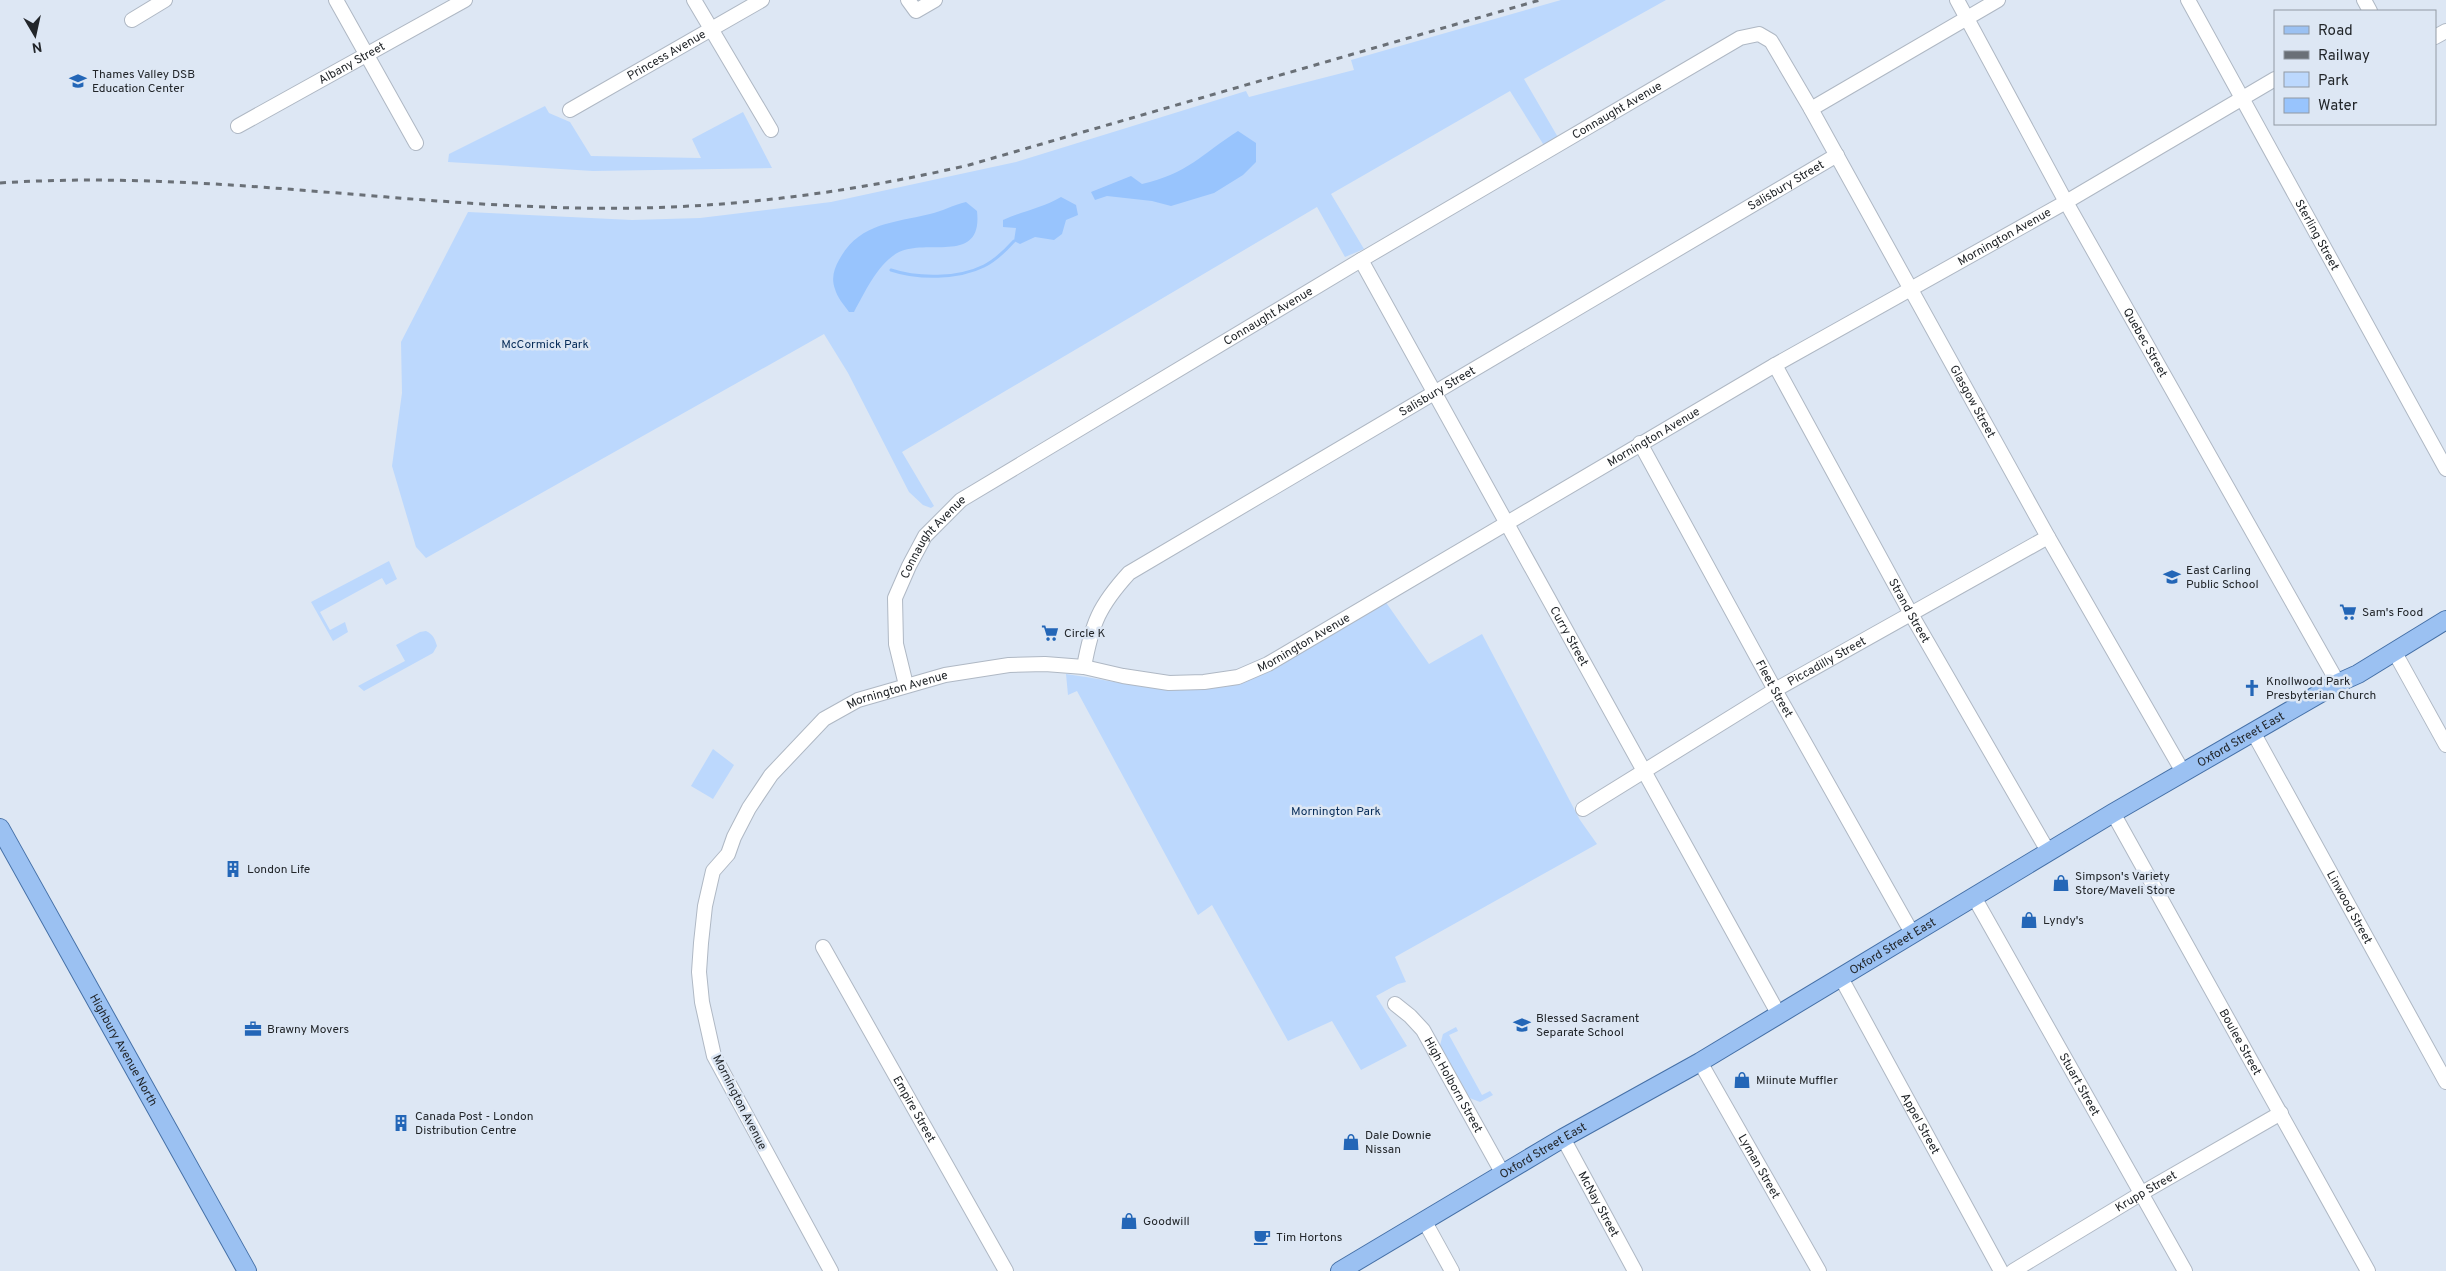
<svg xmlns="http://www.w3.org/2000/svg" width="2446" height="1271" viewBox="0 0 2446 1271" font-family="Overpass,sans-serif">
	<rect width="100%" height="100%" fill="#dde7f4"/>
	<path fill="#bcd8fd" d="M1561 0H1666L1524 79 1559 139 1545 147 1510 91 1331 194 1364 249 1345 257 1317 207 902 452 934 506 931 508 923 505 909 492 848 373 824 334 426 558 416 547 392 466 402 393 401 342 468 212 632 220 700 218 831 202 1016 162 1246 91 1249 97 1354 70 1351 60Z
		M545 106 549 113 570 122 591 156 701 158 692 139 743 112 772 168 593 171 448 162 449 154Z
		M389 561 397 579 386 585 382 578 320 612 330 630 345 622 348 632 333 641 311 602Z
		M1385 601 1429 664 1482 634 1580 820 1597 844 1395 957 1406 982 1398 984 1376 996 1407 1046 1361 1070 1332 1021 1288 1041 1212 905 1198 915 1077 691 1068 695 1066 674C1104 679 1161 693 1198 689 1268 683 1327 636 1385 601Z
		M426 631C433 634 435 639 437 646L433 653 364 691 358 686 405 661 396 645 420 632Z
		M713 749 734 765 713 799 691 786Z
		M1456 1027 1458 1031 1449 1035 1482 1095 1490 1091 1493 1095 1480 1102 1467 1097 1439 1049 1443 1034Z"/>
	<path fill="#98c4fd" d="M1238 131 1256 143V162L1243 175 1214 193 1171 206 1152 201 1107 196 1095 200 1091 192 1131 176 1142 184C1187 174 1202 154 1238 131Z
		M1061 197 1076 205 1078 215 1066 220 1062 234 1054 240 1035 237 1020 244 1014 241 1016 228 1003 227V220C1023 211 1042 208 1061 197Z
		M966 202 977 211C983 265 928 238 899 252 878 263 865 292 854 312H849C844 305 837 297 835 289 831 278 834 269 839 260 859 223 893 223 930 214 943 211 953 205 966 202Z"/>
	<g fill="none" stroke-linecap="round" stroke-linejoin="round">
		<path stroke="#98c4fd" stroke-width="3" d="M891 270C918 279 958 279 984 266 996 260 1005 251 1014 241"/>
		<g stroke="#afb8c4" stroke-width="16">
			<g id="minor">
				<path d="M336 0 416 143"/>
				<path d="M694 0 771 130"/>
				<path d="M908 0 916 11 935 0"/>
				<path id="s1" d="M1957 0 2066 202 2338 683"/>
				<path id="s2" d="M2188 0 2446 469"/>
				<path d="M2364 0 2370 11"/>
				<path d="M132 20 165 0"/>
				<path d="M2435 37 2446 31"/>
				<path d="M1811 109 1998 0"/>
				<path id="s3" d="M570 110 762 0"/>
				<path id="s4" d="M238 126 465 0"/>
				<path id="s5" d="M1361 260 1778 1013"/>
				<path id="s6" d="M1775 365 1911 614 2049 853"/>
				<path id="s7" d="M1640 443 1775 690 1912 933"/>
				<path d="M2394 651 2446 745"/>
				<path id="s8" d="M1084 667C1092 623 1099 606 1129 573L1837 155"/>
				<path id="s9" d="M906 685 896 644 895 598 909 566 925 536 961 500 1361 260 1740 38 1759 34 1771 41 1811 109 2048 537 2183 772"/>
				<path id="s10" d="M2253 732 2446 1082"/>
				<path id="s11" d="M1583 809 1775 690 2048 537"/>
				<path id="s12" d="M2113 813 2368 1271"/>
				<path id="s13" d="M1974 897 2185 1271"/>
				<path id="s14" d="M823 947 1006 1271"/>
				<path id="s15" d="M1840 976 2001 1271"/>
				<path id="s16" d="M1395 1004 1410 1016 1423 1030 1503 1174"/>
				<path id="s17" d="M1700 1062 1819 1271"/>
				<path id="s18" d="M1563 1138 1635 1271"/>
				<path d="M1425 1222 1452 1271"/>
				<path id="s19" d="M831 1271 714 1056 702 1002 699 972 701 943 705 906 713 871 728 854 734 837 749 808 771 775 824 719 858 700 945 675 1009 665 1045 664 1084 667 1123 676 1169 683 1204 682 1238 677 1268 664 1775 365 2066 202 2275 79"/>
				<path id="s20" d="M2013 1271 2142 1193 2281 1113"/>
			</g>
		</g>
		<g stroke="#4570a7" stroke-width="20">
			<g id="major">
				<path id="s21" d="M0 828 247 1271"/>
				<path id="s22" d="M1340 1271 1563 1138 1700 1062 2113 813 2338 683 2358 674 2446 620"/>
			</g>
		</g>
		<use href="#minor" stroke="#fff" stroke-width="14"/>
		<use href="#major" stroke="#9bc1f2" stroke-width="18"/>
		<path stroke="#6a7077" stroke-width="3" stroke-dasharray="6 6" stroke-linecap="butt" d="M0 183C193 170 384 204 577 208 710 211 840 195 969 165L1540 0"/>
	</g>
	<defs>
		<g id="school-bare" transform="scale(1.35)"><path d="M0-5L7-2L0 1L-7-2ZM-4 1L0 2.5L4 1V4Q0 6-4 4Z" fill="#2366b7" stroke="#dde7f4" stroke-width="2.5" paint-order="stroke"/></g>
		<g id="supermarket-bare" transform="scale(1.35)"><path d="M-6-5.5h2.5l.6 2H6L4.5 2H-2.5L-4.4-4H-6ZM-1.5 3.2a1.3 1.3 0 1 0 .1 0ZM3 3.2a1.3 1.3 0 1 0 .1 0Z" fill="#2366b7" stroke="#dde7f4" stroke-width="2.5" paint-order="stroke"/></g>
		<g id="church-bare" transform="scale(1.35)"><path d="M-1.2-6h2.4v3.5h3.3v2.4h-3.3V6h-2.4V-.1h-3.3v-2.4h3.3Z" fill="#2366b7" stroke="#dde7f4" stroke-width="2.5" paint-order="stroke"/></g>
		<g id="building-bare" transform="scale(1.35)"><path d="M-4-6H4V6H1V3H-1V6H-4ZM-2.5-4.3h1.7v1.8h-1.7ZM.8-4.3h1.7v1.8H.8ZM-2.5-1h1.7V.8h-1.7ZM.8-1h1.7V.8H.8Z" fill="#2366b7" stroke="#dde7f4" stroke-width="2.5" paint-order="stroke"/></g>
		<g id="shop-bare" transform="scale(1.35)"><path d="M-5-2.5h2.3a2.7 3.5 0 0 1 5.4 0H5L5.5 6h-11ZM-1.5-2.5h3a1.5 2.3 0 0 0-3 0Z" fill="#2366b7" stroke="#dde7f4" stroke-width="2.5" paint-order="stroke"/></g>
		<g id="office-bare" transform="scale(1.35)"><path d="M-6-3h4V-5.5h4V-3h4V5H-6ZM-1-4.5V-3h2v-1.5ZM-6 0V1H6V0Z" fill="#2366b7" stroke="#dde7f4" stroke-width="2.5" paint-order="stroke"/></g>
		<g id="cafe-bare" transform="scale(1.35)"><path d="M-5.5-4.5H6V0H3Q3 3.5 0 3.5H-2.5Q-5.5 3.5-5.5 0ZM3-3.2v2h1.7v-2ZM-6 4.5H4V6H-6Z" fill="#2366b7" stroke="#dde7f4" stroke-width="2.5" paint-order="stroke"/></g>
	</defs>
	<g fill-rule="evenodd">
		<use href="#school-bare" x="78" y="81"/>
		<use href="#school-bare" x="2172" y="577"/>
		<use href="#supermarket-bare" x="2348" y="612"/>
		<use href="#supermarket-bare" x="1050" y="633"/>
		<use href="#church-bare" x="2252" y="688"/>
		<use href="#building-bare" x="233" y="869"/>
		<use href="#shop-bare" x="2061" y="883"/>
		<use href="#shop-bare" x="2029" y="920"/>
		<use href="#school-bare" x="1522" y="1025"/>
		<use href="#office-bare" x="253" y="1029"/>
		<use href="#shop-bare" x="1742" y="1080"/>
		<use href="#building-bare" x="401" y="1123"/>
		<use href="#shop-bare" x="1351" y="1142"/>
		<use href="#shop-bare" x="1129" y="1221"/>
		<use href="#cafe-bare" x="1262" y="1237"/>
	</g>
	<g text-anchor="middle" stroke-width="5" stroke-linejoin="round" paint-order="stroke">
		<g font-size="12" fill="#22262a" stroke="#dde7f4">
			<text dy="4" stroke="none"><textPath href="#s3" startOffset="111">Princess Avenue</textPath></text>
			<text dy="4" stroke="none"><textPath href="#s4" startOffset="130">Albany Street</textPath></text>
			<text dy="4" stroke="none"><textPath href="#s9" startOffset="971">Connaught Avenue</textPath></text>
			<text dy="4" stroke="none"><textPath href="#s8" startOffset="869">Salisbury Street</textPath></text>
			<text dy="4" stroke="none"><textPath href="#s2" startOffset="268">Sterling Street</textPath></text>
			<text dy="4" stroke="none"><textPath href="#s19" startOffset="1932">Mornington Avenue</textPath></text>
			<text dy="4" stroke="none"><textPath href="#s9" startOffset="566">Connaught Avenue</textPath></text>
			<text dy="4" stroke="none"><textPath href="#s1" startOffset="391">Quebec Street</textPath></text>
			<text dy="4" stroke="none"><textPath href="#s8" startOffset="464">Salisbury Street</textPath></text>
			<text dy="4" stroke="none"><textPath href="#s9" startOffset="1560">Glasgow Street</textPath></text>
			<text dy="4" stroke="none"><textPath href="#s19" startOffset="1528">Mornington Avenue</textPath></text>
			<text dy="4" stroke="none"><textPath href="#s9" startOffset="161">Connaught Avenue</textPath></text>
			<text dy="4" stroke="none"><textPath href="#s6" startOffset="280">Strand Street</textPath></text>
			<text dy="4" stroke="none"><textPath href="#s5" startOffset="430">Curry Street</textPath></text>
			<text dy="4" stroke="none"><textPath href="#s19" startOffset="1122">Mornington Avenue</textPath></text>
			<text dy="4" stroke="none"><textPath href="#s11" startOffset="285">Piccadilly Street</textPath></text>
			<text dy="4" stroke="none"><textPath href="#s7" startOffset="280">Fleet Street</textPath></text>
			<text dy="4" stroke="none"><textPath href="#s19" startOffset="702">Mornington Avenue</textPath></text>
			<text dy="4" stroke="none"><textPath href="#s22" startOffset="1046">Oxford Street East</textPath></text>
			<text dy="4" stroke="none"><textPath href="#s10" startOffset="200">Linwood Street</textPath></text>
			<text dy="4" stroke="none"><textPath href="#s22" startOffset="641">Oxford Street East</textPath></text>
			<text dy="4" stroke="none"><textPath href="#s12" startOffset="262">Boulee Street</textPath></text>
			<text dy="4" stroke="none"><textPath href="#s21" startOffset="254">Highbury Avenue North</textPath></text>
			<text dy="4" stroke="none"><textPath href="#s13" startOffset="215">Stuart Street</textPath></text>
			<text dy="4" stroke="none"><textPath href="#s16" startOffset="101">High Holborn Street</textPath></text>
			<text transform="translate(740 1102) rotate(63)" y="4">Mornington Avenue</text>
			<text dy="4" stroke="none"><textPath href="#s14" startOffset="186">Empire Street</textPath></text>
			<text dy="4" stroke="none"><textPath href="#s15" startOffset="168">Appel Street</textPath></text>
			<text dy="4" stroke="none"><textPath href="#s22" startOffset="236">Oxford Street East</textPath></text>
			<text dy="4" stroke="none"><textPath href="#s17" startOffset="120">Lyman Street</textPath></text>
			<text dy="4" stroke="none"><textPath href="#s20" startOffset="155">Krupp Street</textPath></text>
			<text dy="4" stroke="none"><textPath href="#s18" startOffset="75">McNay Street</textPath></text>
		</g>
		<g font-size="12" fill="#22262a" stroke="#dde7f4" text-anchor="start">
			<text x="92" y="78">Thames Valley DSB<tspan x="92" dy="14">Education Center</tspan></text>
			<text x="2186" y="574">East Carling<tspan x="2186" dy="14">Public School</tspan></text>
			<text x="2362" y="616">Sam's Food</text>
			<text x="1064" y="637">Circle K</text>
			<text x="2266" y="685">Knollwood Park<tspan x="2266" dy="14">Presbyterian Church</tspan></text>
			<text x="247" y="873">London Life</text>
			<text x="2075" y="880">Simpson's Variety<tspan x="2075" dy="14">Store/Maveli Store</tspan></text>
			<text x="2043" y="924">Lyndy's</text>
			<text x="1536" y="1022">Blessed Sacrament<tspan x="1536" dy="14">Separate School</tspan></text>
			<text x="267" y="1033">Brawny Movers</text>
			<text x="1756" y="1084">Miinute Muffler</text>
			<text x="415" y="1120">Canada Post - London<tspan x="415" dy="14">Distribution Centre</tspan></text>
			<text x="1365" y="1139">Dale Downie<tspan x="1365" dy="14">Nissan</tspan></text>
			<text x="1143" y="1225">Goodwill</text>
			<text x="1276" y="1241">Tim Hortons</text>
		</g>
		<g font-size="12" fill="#072c58" stroke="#dde7f4">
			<text x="545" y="348">McCormick Park</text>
			<text x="1336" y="815">Mornington Park</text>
		</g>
	</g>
	<rect x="2274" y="10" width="162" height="115" fill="#dde7f4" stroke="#929aa3"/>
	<rect x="2284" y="26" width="25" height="8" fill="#9bc1f2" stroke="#929aa3"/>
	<text x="2318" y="35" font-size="15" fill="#22262a">Road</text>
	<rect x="2284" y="51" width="25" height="8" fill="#6a7077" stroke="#929aa3"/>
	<text x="2318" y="60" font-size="15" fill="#22262a">Railway</text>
	<rect x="2284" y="72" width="25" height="15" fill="#bcd8fd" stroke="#929aa3"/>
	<text x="2318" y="85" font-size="15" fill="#22262a">Park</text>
	<rect x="2284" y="98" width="25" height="15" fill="#98c4fd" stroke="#929aa3"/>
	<text x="2318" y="110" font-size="15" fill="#22262a">Water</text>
	<g transform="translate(35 35) rotate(171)" stroke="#dde7f4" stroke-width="4" paint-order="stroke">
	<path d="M0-4L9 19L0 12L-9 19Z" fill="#22262a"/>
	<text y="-8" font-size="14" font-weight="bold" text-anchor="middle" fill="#22262a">N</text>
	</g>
</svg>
